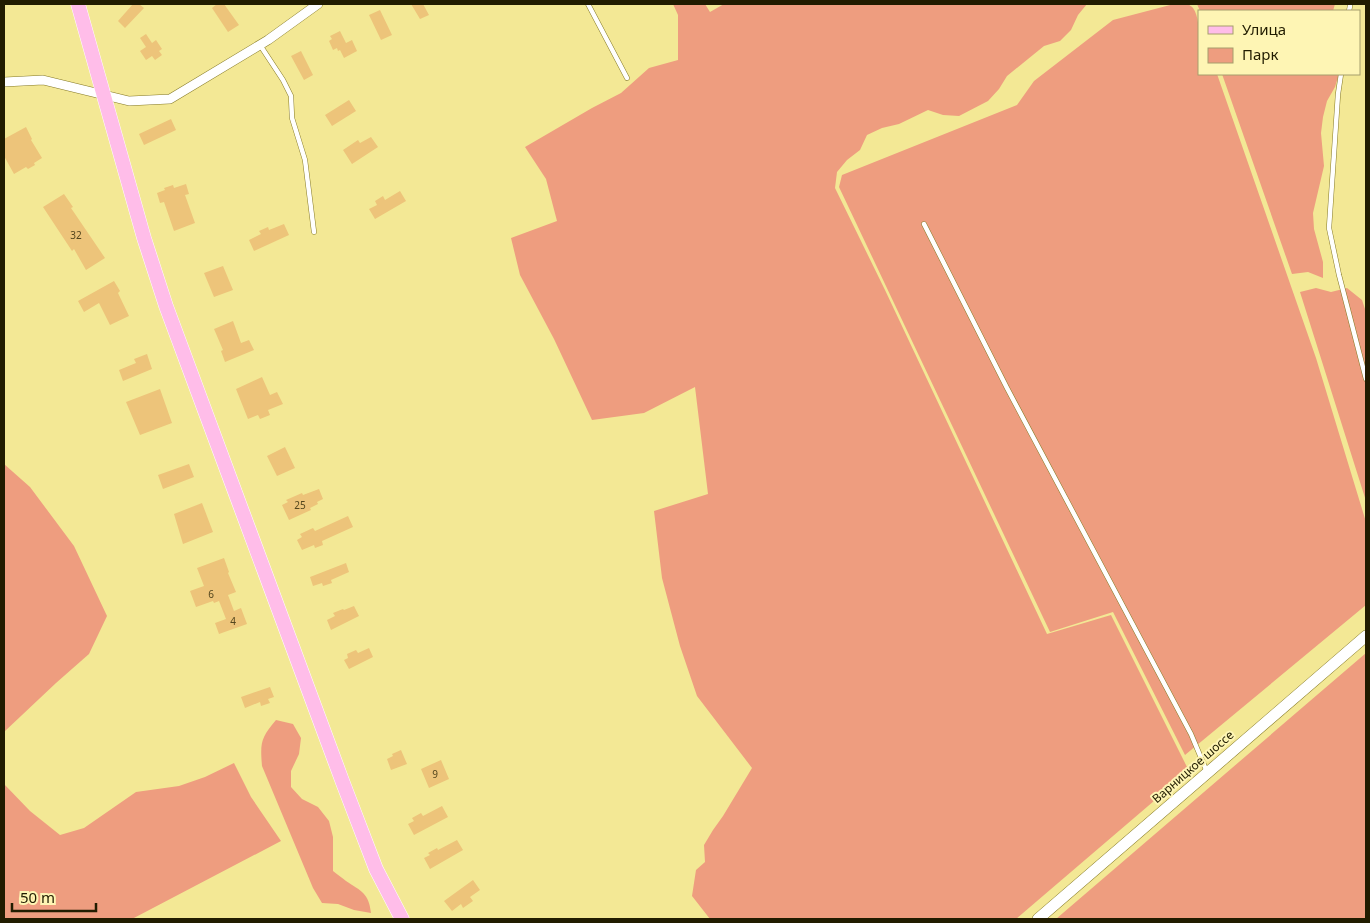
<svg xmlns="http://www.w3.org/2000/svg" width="1370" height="923" viewBox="0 0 1370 923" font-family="'Noto Sans',sans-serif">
	<rect width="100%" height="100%" fill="#f3e895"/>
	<path fill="#ee9d7f" d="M673 4H705L710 12 724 4H1087L1078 15 1071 30 1060 41 1044 46 1007 76 999 89 988 101 959 116 943 115 928 110 899 124 882 128 867 135 860 150 847 160 837 172 835 188 885 290 1047 634 1111 615 1189 771 1016 919H710L692 896 696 870 705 862 704 845 713 830 723 816 752 768 697 696 680 646 662 578 654 511 708 494 695 387 644 413 592 420 554 339 520 275 511 238 557 221 546 179 525 147 592 108 621 93 649 68 678 60V15Z
		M1174 4C1181 4 1188 2 1193 8 1202 19 1199 58 1199 74H1217L1316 358 1366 522V605L1185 755 1113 612 1050 632 839 187 842 175 1017 105 1034 81 1113 20Z
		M1197 4H1335L1333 11H1200Z
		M1222 74H1339L1335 87 1327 101 1323 117 1321 133 1324 166 1313 213 1314 229 1323 262V278L1308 272 1292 274Z
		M1316 288 1331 292 1347 288 1362 300 1366 312V501L1300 292Z
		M4 464 30 487 74 546 107 616 89 654 56 683 4 732Z
		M1366 653V919H1056Z
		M276 720 293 724 301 738 299 754 291 771V787L302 799 318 807 329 821 333 837V871C337 874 342 878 346 881 361 891 369 893 371 913L354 910 338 904 322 903 313 888 262 766C260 742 261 738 276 720Z
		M234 763 251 797 281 841 132 919H4V784L30 811 60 835 84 828 136 792 179 786 205 777Z"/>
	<path fill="#edc47a" d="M133 4H139L144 8 125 28 118 21Z
		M217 4H224L239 25 228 32 212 8Z
		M411 4H423L429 15 420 19Z
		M380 10 392 35 381 40 369 15Z
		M340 31 346 43 352 40 357 51 344 58 340 50 338 51 337 48 333 50 329 41 332 39 330 36Z
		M146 34 152 43 156 40 162 49 159 51 162 55 155 60 152 56 146 60 140 51 146 47 140 38Z
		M301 51 313 75 304 80 291 56Z
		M349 100 356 111 332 126 325 115Z
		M171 119 176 130 144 145 139 134Z
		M26 127 32 139 31 140 42 158 34 163 35 165 28 169 26 167 14 174 4 156V139Z
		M371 137 378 147 352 164 343 150 358 140 360 143Z
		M186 184 189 194 185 195 195 223 174 231 164 202 160 203 157 193 165 190 164 188 173 185 174 188Z
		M400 191 406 201 375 219 369 209 377 205 375 201 383 196 385 200Z
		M64 194 73 207 71 208 105 258 86 270 74 249 72 251 43 207Z
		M284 224 289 235 254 251 249 240 261 234 259 231 268 227 269 230Z
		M223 266 233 290 214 297 204 273Z
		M114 281 120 291 118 293 129 316 110 325 99 303 84 312 78 301Z
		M233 321 241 343 249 340 254 350 225 362 221 351 223 350 214 329Z
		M147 354 152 369 123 381 119 370 136 363 134 359Z
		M262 377 270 395 277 392 283 404 268 410 270 415 260 419 258 415 248 419 236 389Z
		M160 389 172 423 140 435 126 402Z
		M285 447 295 468 277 476 267 456Z
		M189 464 194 477 163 489 158 475Z
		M319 489 323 499 317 502 318 504 310 508 311 510 289 520 282 505 288 502 286 500 302 493 303 495Z
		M202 503 213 532 183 544 174 514Z
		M348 516 353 527 322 541 323 545 315 548 314 545 302 550 297 540 302 537 300 534 313 528 315 531Z
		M224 558 229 572 228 573 236 592 228 595 234 611 241 608 247 624 219 634 215 623 226 619 219 601 214 603 213 601 196 607 190 591 204 586 197 568Z
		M346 563 349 572 331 580 332 583 323 586 322 583 313 586 310 577Z
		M354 606 359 616 331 630 327 620 335 616 333 613 343 609 344 610Z
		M369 648 373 657 349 669 344 660 348 658 347 654 356 650 358 653Z
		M270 687 274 697 268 699 270 703 261 706 260 702 245 708 241 697Z
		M401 750 407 764 391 770 387 759 393 756 392 754Z
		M441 760 449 779 429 788 421 769Z
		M442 806 448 817 414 835 408 824 414 821 412 818 421 813 423 816Z
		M457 840 463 850 430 869 424 858 430 855 428 853 437 848 438 850Z
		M473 880 480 890 470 897 473 901 463 908 461 904 452 911 444 901Z"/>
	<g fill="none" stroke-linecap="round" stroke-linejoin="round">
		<g stroke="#867a26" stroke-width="5.5">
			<path id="service" d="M588 4 627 78
				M1349 11 1350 6
				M260 45 283 80 291 96 292 118 305 160 314 232
				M1341 74 1338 94 1329 228 1339 275 1366 379
				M924 224 1007 388 1191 734 1207 772"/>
		</g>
		<g stroke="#867a26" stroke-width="10">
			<path id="minor" d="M4 82 43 80 129 101 170 99 268 40 318 4"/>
		</g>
		<g stroke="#867a26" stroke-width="12">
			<path id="tertiary" d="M1038 919 1366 636"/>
		</g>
		<g stroke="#fff" stroke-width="15">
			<path id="primary" d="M78 4 144 238 166 306 343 783 376 869 402 919"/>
		</g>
		<use href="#service" stroke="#fff" stroke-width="4.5"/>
		<use href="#minor" stroke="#fff" stroke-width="9"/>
		<use href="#tertiary" stroke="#fff" stroke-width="11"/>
		<use href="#primary" stroke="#ffbde9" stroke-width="14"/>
	</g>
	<g text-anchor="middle" stroke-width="4" stroke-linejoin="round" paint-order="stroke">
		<g font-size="10" fill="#54461e">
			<text x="76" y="239">32</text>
			<text x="300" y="509">25</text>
			<text x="211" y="598">6</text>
			<text x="233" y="625">4</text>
			<text x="435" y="778">9</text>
		</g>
		<g font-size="12" fill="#211c00" stroke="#fef5b4">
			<text transform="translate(1193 767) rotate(-41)" y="4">Варницкое шоссе</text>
		</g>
	</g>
	<rect width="1370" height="923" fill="none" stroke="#211c00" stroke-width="10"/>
	<rect x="1198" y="10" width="162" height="65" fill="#fef5b4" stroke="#a69e6c"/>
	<rect x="1208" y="26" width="25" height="8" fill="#ffbde9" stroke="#a69e6c"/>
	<text x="1242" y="35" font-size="15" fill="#211c00">Улица</text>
	<rect x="1208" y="48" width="25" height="15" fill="#ee9d7f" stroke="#a69e6c"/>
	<text x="1242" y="60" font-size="15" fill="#211c00">Парк</text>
	<path d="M12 903v8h84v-8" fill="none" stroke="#211c00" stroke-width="2.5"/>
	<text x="20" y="903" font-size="15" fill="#211c00" stroke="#fef5b4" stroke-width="4" paint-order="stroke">50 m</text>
</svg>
